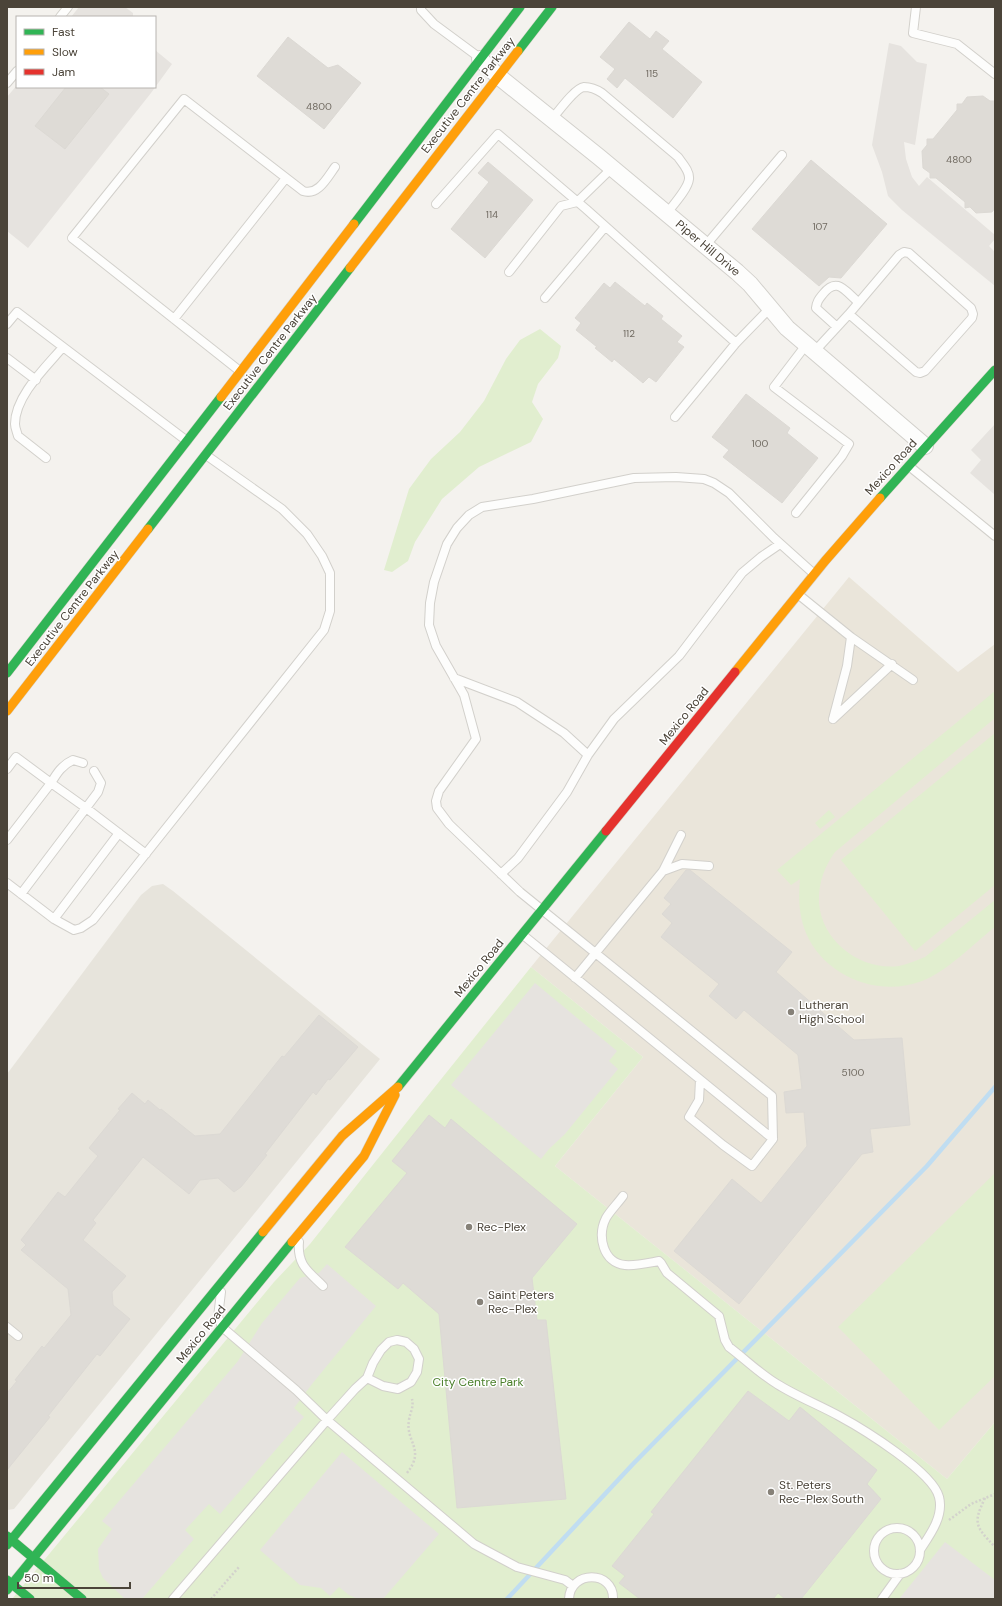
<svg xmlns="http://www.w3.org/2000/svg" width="1002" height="1606" viewBox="0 0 1002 1606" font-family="'DM Sans',sans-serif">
	<rect width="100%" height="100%" fill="#f4f2ee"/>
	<path fill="#e7e4dc" d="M163 884 173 891 380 1059 14 1509 7 1510V1074L141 895 152 886Z"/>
	<path fill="#eae5da" d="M849 577 958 672 995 644V1422L947 1479 555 1166 643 1057 531 967Z"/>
	<path fill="#e1eecf" d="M540 329 561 346 558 358 538 384 532 402 543 419 531 442 479 467 442 499 415 542 408 561 392 572 384 570 409 489 431 459 460 432 484 401 506 359 520 340Z
		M995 691V718L835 852C824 867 818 885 819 903 822 942 861 971 899 966 908 964 917 960 925 957L995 900V927C973 944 948 971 922 981 878 998 824 976 806 933 799 915 798 898 800 879L791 885 777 870Z
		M995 733V885L915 951 841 860Z
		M829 810 835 817 820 829 815 823Z
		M531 967 643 1057 555 1166 947 1479 995 1422V1599H12L274 1282 310 1244 422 1103Z
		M995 1173V1376L939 1430 838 1327Z"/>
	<path fill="#e6e3df" d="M79 7H125L133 13V17H71Z
		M889 43 901 46 917 62 927 64 915 145 904 142 906 159 912 177 919 186 927 177 995 235V239L989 246 995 252V286L902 210 888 196 882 172 872 145Z
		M155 50 172 64 151 93 28 248 7 231V97L17 85V87H155Z
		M995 424V495L970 473 981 460 971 450Z
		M535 983 617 1051 609 1061 618 1069 565 1134 549 1149 541 1159 451 1085Z
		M327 1264 376 1306 312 1384 294 1408 304 1417 220 1514 209 1504 185 1530 194 1539 142 1599H125L103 1578 99 1569 98 1549 112 1529 102 1521 238 1361 262 1323 300 1278 319 1273Z
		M342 1452 439 1534 383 1599H358L349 1595 339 1587 330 1596 321 1588 300 1585 260 1550Z
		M945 1542 995 1580V1599H899Z"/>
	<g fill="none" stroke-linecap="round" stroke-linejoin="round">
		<path stroke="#c0ddf1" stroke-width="4.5" d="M507 1599 633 1464 927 1166 995 1087"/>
	</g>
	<path fill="#dedbd6" stroke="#dcd9d4" d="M629 22 650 39 656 31 669 41 662 49 702 82 673 118 625 78 617 88 607 79 615 69 600 57Z
		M288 37 328 68 338 65 361 83 324 129 257 76Z
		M66 87H100L109 94 65 149 35 126Z
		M983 96 990 101H995V208L992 212 976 213 970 207 965 208V202L936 178H930V173L923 168 922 151 927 145V139H933L957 110V104H962L967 97Z
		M811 160 887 224 841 278 829 277 819 286 752 229Z
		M488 162 533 200 485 258 451 229 489 182 478 173Z
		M615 282 645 306 647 303 663 316 661 319 682 336 677 342 684 347 656 382 649 377 643 383 614 359 612 362 595 348 597 347 576 330 581 323 575 318 604 283 610 288Z
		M746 394 790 428 787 433 818 458 782 503 723 457 729 450 712 437Z
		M686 870H690L792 952 776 972 854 1040 902 1038 910 1125 870 1129 873 1152 862 1154 739 1304 674 1251 732 1179 761 1203 807 1146 804 1112 786 1113 784 1092 802 1089 798 1055 744 1010 736 1019 709 996 719 984 661 937 672 923 662 914 671 904 664 898Z
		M319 1015 358 1047 330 1080 328 1079 316 1095 313 1092 265 1154 267 1155 241 1187 234 1192 218 1178 200 1180 189 1194 143 1157 93 1220 96 1223 83 1240 126 1276 112 1292 113 1305 130 1319 100 1356 97 1354 48 1416 50 1417 7 1470V1393L17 1381 15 1380 42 1346 44 1348 71 1315 68 1289 21 1250 26 1245 21 1240 58 1192 65 1197 98 1156 89 1148 120 1110 118 1109 132 1093 145 1104 148 1100 160 1110 161 1109 195 1136 220 1134 282 1056 284 1057Z
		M429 1115 445 1128 451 1119 577 1224 532 1278 537 1320H546L566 1499 457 1508 439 1314 403 1283 398 1289 345 1247 407 1173 392 1161Z
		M748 1391 789 1421 800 1407 877 1470 867 1484 881 1499 801 1599H785L778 1593 773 1599H640L619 1583 625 1576 612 1566 654 1514 651 1512Z"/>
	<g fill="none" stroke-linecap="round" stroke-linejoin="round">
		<g stroke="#d2d0cb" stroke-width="10">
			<path id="lane" d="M421 7V10L434 24 480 58
				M916 7 913 33 957 44 995 74
				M60 17 68 7
				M7 83 17 71
				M552 119C558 112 575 88 584 87 591 87 596 89 602 93L678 157C682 163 690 171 689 179 688 189 673 205 667 213
				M436 204 498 134 586 209 736 343
				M706 245 782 155
				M509 272 561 206 577 202 612 168
				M545 298 605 227
				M174 319 286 178
				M7 324 17 312 187 441
				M837 327 816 308C817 301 819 299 823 294 837 276 845 291 858 302
				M814 352 849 314 916 372 920 373 925 371 972 318 973 314 971 308 909 253 904 252 899 255 849 314
				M7 358 36 380
				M241 372 72 238 184 99 303 191C318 196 327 178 335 167
				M675 417 736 343 770 308
				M46 458 18 436C17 432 15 428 15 424 15 396 46 367 63 347
				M909 466 995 536
				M796 513 842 456 849 444 774 387 806 345
				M799 595 851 637 847 666 833 719
				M851 637 913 680
				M454 678 517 702 564 733 588 755
				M833 719 892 664
				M83 763 73 760C62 765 57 773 51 783L86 808 98 792 101 783 94 771
				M7 769 16 757 51 783 7 840
				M663 871 682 864 709 866
				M501 874 518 858 567 792 588 755 614 719 679 656 742 573 761 557 780 544
				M7 883 54 919 74 930 81 928 93 920 324 630 330 611V573L322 556 307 534 282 509 206 455
				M21 894 86 808 146 854
				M54 919 119 833
				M523 935 773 1139
				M575 978 663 871 681 835
				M700 1080 699 1100 689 1117 723 1145 752 1166 773 1139 772 1096 520 892 449 824 437 808 436 801 439 791 476 739 464 695 436 646 429 625 430 603 434 582 447 544 457 528 469 515 482 507 533 499 634 478 676 477 704 479 714 483 729 493 774 538 813 573
				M623 1196C618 1203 610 1211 606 1218 597 1236 603 1263 625 1265 636 1266 648 1263 659 1261L661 1263 667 1273 719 1316 725 1340 729 1347C745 1359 760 1374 777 1384 796 1396 819 1405 839 1416 863 1429 933 1472 939 1497 944 1516 930 1535 920 1550
				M299 1242C297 1265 308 1271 323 1286
				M221 1292 218 1317 222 1327 296 1390 327 1420 474 1544 517 1567 565 1580 573 1586
				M7 1327 18 1336
				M874 1551a23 23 0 1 1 46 0a23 23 0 1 1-46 0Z
				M173 1599 327 1420 355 1389 367 1378 373 1363 381 1350 389 1342 397 1340 406 1342 414 1349 419 1359 417 1372 411 1382 398 1389 383 1386 367 1378
				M569 1599C570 1570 614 1570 613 1599
				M882 1599 900 1574"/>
		</g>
		<g stroke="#d2d0cb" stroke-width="18">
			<path id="street" d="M480 59 498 76 599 157 737 272 750 284 787 328 925 446"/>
		</g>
		<g stroke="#d3cfc5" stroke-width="10">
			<path id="fast" d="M518 51 552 7
				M354 224 520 7
				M880 498 995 370
				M148 529 350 268
				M7 673 221 397
				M398 1087 606 831
				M7 1536 82 1599
				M7 1545 263 1232
				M7 1580 30 1599
				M7 1590 292 1242"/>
		</g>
		<g stroke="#d3cfc5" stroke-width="10">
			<path id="slow" d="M350 268 518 51
				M221 397 354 224
				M735 672 825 561 880 498
				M7 711 148 529
				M263 1232 342 1136 398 1087
				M292 1242 364 1156 395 1095"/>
		</g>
		<g stroke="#d3cfc5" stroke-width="10">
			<path id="jam" d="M606 831 735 672"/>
		</g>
		<path stroke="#d3d2cc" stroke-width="2.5" stroke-dasharray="2 2" stroke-linecap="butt" d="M407 1473C426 1449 405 1442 409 1420 410 1412 414 1408 412 1399
			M985 1498C973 1523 975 1526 995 1547
			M949 1520 971 1504 995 1494
			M211 1599 239 1567"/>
		<use href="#lane" stroke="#fdfdfc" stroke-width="8"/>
		<use href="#street" stroke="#fdfdfc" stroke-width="16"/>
		<use href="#fast" stroke="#30b455" stroke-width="9"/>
		<use href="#slow" stroke="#ff9f0a" stroke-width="9"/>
		<use href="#jam" stroke="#e5322d" stroke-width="9"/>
	</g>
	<g fill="#868178" stroke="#fff" stroke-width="1.5">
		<circle cx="791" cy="1012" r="4"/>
		<circle cx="469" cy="1227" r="4"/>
		<circle cx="480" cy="1302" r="4"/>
		<circle cx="771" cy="1492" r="4"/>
	</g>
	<g text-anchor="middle" stroke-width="3" stroke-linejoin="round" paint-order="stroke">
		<g font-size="10" fill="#706a61">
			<text x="652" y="77">115</text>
			<text x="319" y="110">4800</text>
			<text x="959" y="163">4800</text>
			<text x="492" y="218">114</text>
			<text x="820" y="230">107</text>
			<text x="629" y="337">112</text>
			<text x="760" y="447">100</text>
			<text x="853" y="1076">5100</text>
		</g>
		<g font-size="12" fill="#4b4439" stroke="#fff">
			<text transform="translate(468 95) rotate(-52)" y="4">Executive Centre Parkway</text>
			<text transform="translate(708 248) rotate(40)" y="4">Piper Hill Drive</text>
			<text transform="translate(270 352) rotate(-52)" y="4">Executive Centre Parkway</text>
			<text transform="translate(891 467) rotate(-48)" y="4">Mexico Road</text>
			<text transform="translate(72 608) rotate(-52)" y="4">Executive Centre Parkway</text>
			<text transform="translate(684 716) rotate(-51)" y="4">Mexico Road</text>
			<text transform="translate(479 968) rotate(-51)" y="4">Mexico Road</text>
			<text transform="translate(201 1334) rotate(-51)" y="4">Mexico Road</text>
		</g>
		<g font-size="12" fill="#4b4439" stroke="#fff" text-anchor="start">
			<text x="799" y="1009">Lutheran<tspan x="799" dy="14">High School</tspan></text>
			<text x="477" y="1231">Rec-Plex</text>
			<text x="488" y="1299">Saint Peters<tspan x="488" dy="14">Rec-Plex</tspan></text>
			<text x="779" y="1489">St. Peters<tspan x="779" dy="14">Rec-Plex South</tspan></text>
		</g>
		<g font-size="12" fill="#4a7f2a" stroke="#fff">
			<text x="478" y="1386">City Centre Park</text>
		</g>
	</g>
	<rect width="1002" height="1606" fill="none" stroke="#4b4439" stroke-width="16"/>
	<rect x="16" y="16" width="140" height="72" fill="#ffffff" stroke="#b7b4b0"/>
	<rect x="24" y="29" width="20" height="6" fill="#30b455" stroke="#b7b4b0"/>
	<text x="52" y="36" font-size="12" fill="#4b4439">Fast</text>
	<rect x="24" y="49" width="20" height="6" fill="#ff9f0a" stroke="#b7b4b0"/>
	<text x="52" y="56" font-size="12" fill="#4b4439">Slow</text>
	<rect x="24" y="69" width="20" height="6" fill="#e5322d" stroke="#b7b4b0"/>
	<text x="52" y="76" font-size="12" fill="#4b4439">Jam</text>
	<path d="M18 1582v6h112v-6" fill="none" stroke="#4b4439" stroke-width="2"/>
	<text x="24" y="1582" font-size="12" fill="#4b4439" stroke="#ffffff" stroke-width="3" paint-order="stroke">50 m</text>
</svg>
